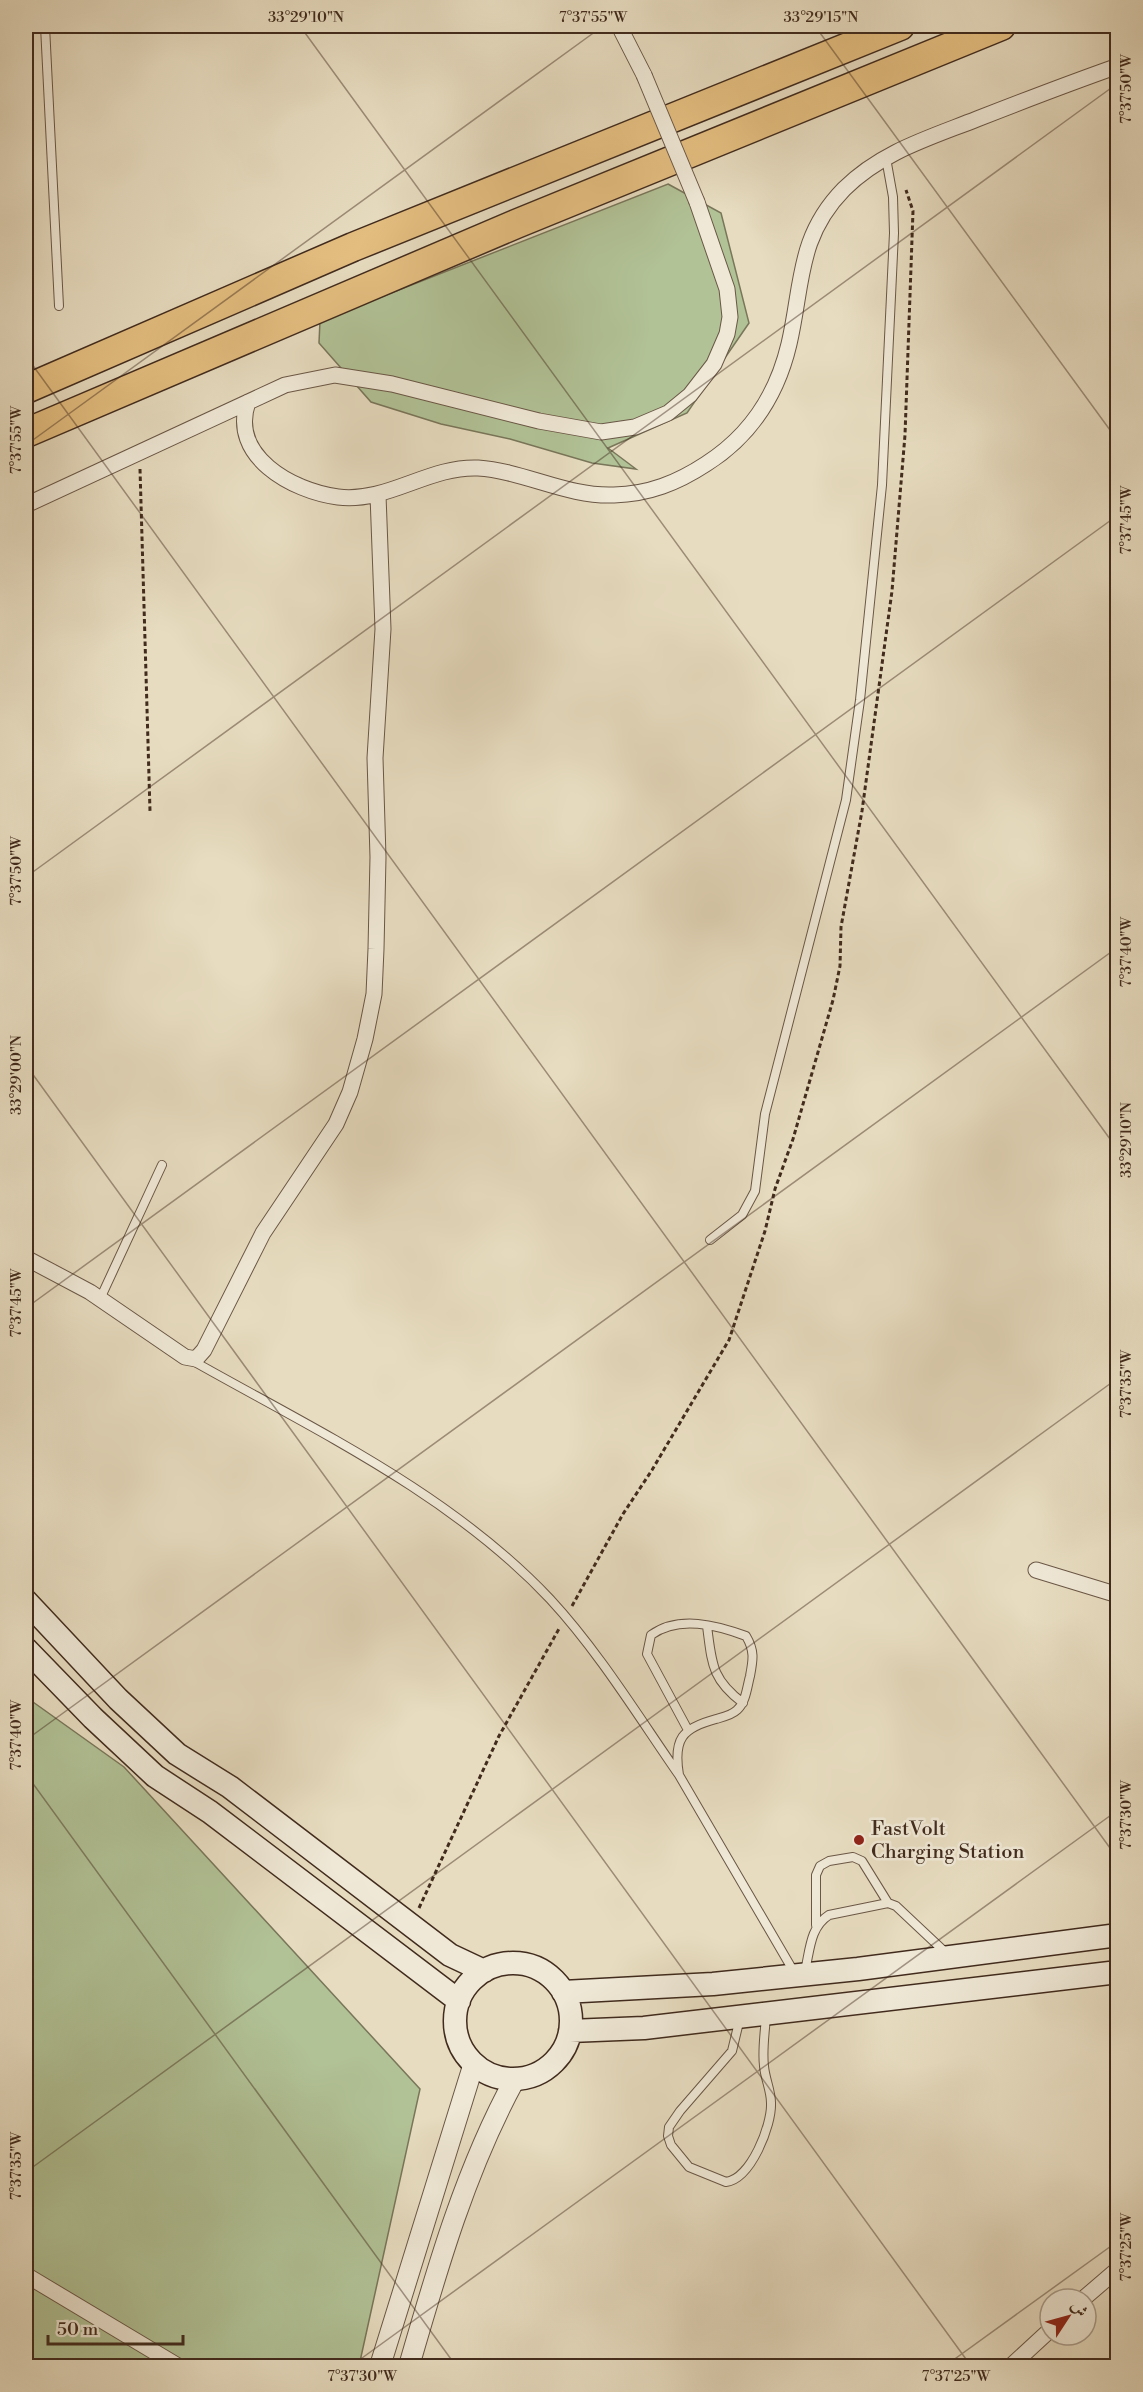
<svg xmlns="http://www.w3.org/2000/svg" width="1143" height="2392" viewBox="0 0 1143 2392" font-family="'Libre Bodoni',Amiri,serif">
	<rect width="100%" height="100%" fill="#e7dcc0"/>
	<filter id="stains"><feTurbulence type="fractalNoise" baseFrequency=".00333" numOctaves="4"/><feColorMatrix values="0 0 0 0 .2 0 0 0 0 .09 0 0 0 0 .02 0 0 0 .5 -.17"/></filter>
	<radialGradient id="worn" r=".72"><stop offset=".6" stop-color="#630" stop-opacity="0"/><stop offset="1" stop-color="#630" stop-opacity=".3"/></radialGradient>
	<path fill="#b1c296" stroke="#79765a" stroke-width="1.5" d="M668 184 721 213 749 323 687 413 608 448 636 469 592 463 510 439 441 424 371 402 319 343 320 321Z
		M26 1697 124 1767 420 2089 359 2366H26Z"/>
	<g fill="none" stroke-linecap="round" stroke-linejoin="round">
		<g stroke="#6a5746" stroke-width="10">
			<path id="service" d="M45 26 59 306
				M710 1240 742 1215 755 1191 765 1114 846 800 860 700 882 485 894 233 893 197 886 158
				M100 1299 162 1165
				M193 1361C317 1431 451 1494 550 1599 599 1652 638 1716 679 1775
				M707 1626C712 1663 711 1679 743 1703
				M688 1730 647 1654 651 1635C679 1615 716 1625 746 1636 755 1651 753 1660 750 1676 747 1687 746 1702 737 1710 732 1715 723 1717 716 1719 682 1728 673 1739 679 1775L794 1972
				M816 1925V1875L820 1866 829 1861 853 1857 862 1861 888 1903
				M805 1971C810 1950 810 1927 829 1915L888 1903 896 1906 946 1953
				M740 2018 732 2051 680 2111 669 2127 668 2136 671 2145 689 2167 726 2182C751 2179 772 2125 771 2103 771 2090 765 2079 764 2066 762 2050 765 2032 766 2016"/>
		</g>
		<g stroke="#6a5746" stroke-width="17">
			<path id="minor" d="M619 26 644 75
				M248 402C229 456 292 491 338 497 388 503 428 466 478 468 524 471 567 497 614 495 649 494 677 483 706 464 750 436 777 395 789 344 803 284 797 237 844 189 881 152 929 138 977 119 1023 101 1070 83 1118 66
				M26 505 285 385 335 375 392 384 539 421 601 432 635 427 668 413 690 395 714 364 727 334 730 317 727 289 697 202
				M26 1258 90 1292 185 1357 196 1359 204 1350 263 1233 336 1124 350 1092 365 1039 374 994 376 949 378 857 375 758 383 629 378 495
				M1036 1570 1118 1595
				M26 2275 178 2366
				M1083 2299 1118 2269
				M1011 2366 1050 2330"/>
		</g>
		<g stroke="#6a5746" stroke-width="22">
			<path id="tertiary" d="M380 2366 474 2063
				M409 2366C437 2269 466 2168 515 2079"/>
		</g>
		<g stroke="#412b1d" stroke-width="25">
			<path id="secondary" d="M26 1601 118 1699 177 1754 230 1787 450 1955 484 1971
				M26 1649 93 1718 155 1776 210 1812 459 2001
				M455 2021a58 58 0 1 1 116 0a58 58 0 1 1-116 0Z
				M563 1992 713 1984 858 1969 1118 1935
				M570 2031 644 2028 1118 1972"/>
		</g>
		<g stroke="#412b1d" stroke-width="31">
			<path id="motorway" d="M26 389 353 247 900 26
				M26 433 516 224 1001 26"/>
		</g>
		<path stroke="#412b1d" stroke-width="3" stroke-dasharray="4.5 3" stroke-linecap="butt" d="M140 469 150 811
			M572 1606 623 1514 652 1470 729 1340 765 1231 775 1189 793 1139 833 1000 840 966 841 927 862 811 892 591 905 435 913 211 906 190
			M419 1908 499 1736 560 1627"/>
		<use href="#service" stroke="#efe8d6" stroke-width="8"/>
		<use href="#minor" stroke="#efe8d6" stroke-width="15"/>
		<use href="#tertiary" stroke="#efe8d6" stroke-width="20"/>
		<use href="#secondary" stroke="#efe8d6" stroke-width="22"/>
		<use href="#motorway" stroke="#e4be80" stroke-width="28"/>
		<g stroke="#6a5746" stroke-width="17" stroke-linecap="butt">
			<path id="minor-bridge" d="M644 75 697 202"/>
		</g>
		<use href="#minor-bridge" stroke="#efe8d6" stroke-width="15"/>
	</g>
	<path fill="none" stroke="#412b1d" stroke-width="1.5" stroke-opacity="0.45" d="M300 26 1118 1150M815 26 1118 441M26 356 1118 1859M26 445 603 26M26 877 1118 83M26 1065 971 2366M26 1308 1118 515M26 1740 1118 947M26 1774 456 2366M26 2172 1118 1378M351 2366 1118 1810M945 2366 1118 2241"/>
	<circle fill="#8f2418" stroke="#efe8d6" stroke-width="2" cx="859" cy="1840" r="6"/>
	<g text-anchor="middle" stroke-width="5" stroke-linejoin="round" paint-order="stroke">
		<g font-size="20" fill="#412b1d" stroke="#efe8d6" text-anchor="start">
			<text x="871" y="1835">FastVolt<tspan x="871" dy="23">Charging Station</tspan></text>
		</g>
	</g>
	<rect width="1143" height="2392" fill="none" stroke="#e7dcc0" stroke-width="66"/>
	<g transform="translate(1068 2317) rotate(54)"><circle r="28" fill="#efe8d6" stroke="#a99c8c" stroke-width="1.5"/>
	<path d="M0-4.5L10 22L0 15L-10 22Z" fill="#8f2418"/>
	<text y="-9" font-size="16" font-weight="bold" text-anchor="middle" fill="#412b1d">ش</text>
	</g>
	<path d="M48 2335v9h135v-9" fill="none" stroke="#412b1d" stroke-width="3"/>
	<text x="57" y="2335" font-size="18" fill="#412b1d" stroke="#efe8d6" stroke-width="4.5" paint-order="stroke">50 m</text>
	<rect x="33" y="33" width="1077" height="2326" fill="none" stroke="#412b1d" stroke-width="2"/>
	<g font-size="15" text-anchor="middle" fill="#412b1d">
		<text x="306" y="22">33°29'10"N</text>
		<text x="593" y="22">7°37'55"W</text>
		<text x="821" y="22">33°29'15"N</text>
		<text transform="translate(1126 89) rotate(-90)" y="5">7°37'50"W</text>
		<text transform="translate(16 440) rotate(-90)" y="5">7°37'55"W</text>
		<text transform="translate(1126 520) rotate(-90)" y="5">7°37'45"W</text>
		<text transform="translate(16 871) rotate(-90)" y="5">7°37'50"W</text>
		<text transform="translate(1126 952) rotate(-90)" y="5">7°37'40"W</text>
		<text transform="translate(16 1075) rotate(-90)" y="5">33°29'00"N</text>
		<text transform="translate(1126 1140) rotate(-90)" y="5">33°29'10"N</text>
		<text transform="translate(16 1303) rotate(-90)" y="5">7°37'45"W</text>
		<text transform="translate(1126 1384) rotate(-90)" y="5">7°37'35"W</text>
		<text transform="translate(16 1735) rotate(-90)" y="5">7°37'40"W</text>
		<text transform="translate(1126 1815) rotate(-90)" y="5">7°37'30"W</text>
		<text transform="translate(16 2166) rotate(-90)" y="5">7°37'35"W</text>
		<text transform="translate(1126 2247) rotate(-90)" y="5">7°37'25"W</text>
		<text x="362" y="2381">7°37'30"W</text>
		<text x="956" y="2381">7°37'25"W</text>
	</g>
	<rect width="100%" height="100%" filter="url(#stains)"/>
	<rect width="100%" height="100%" fill="url(#worn)"/>
</svg>
